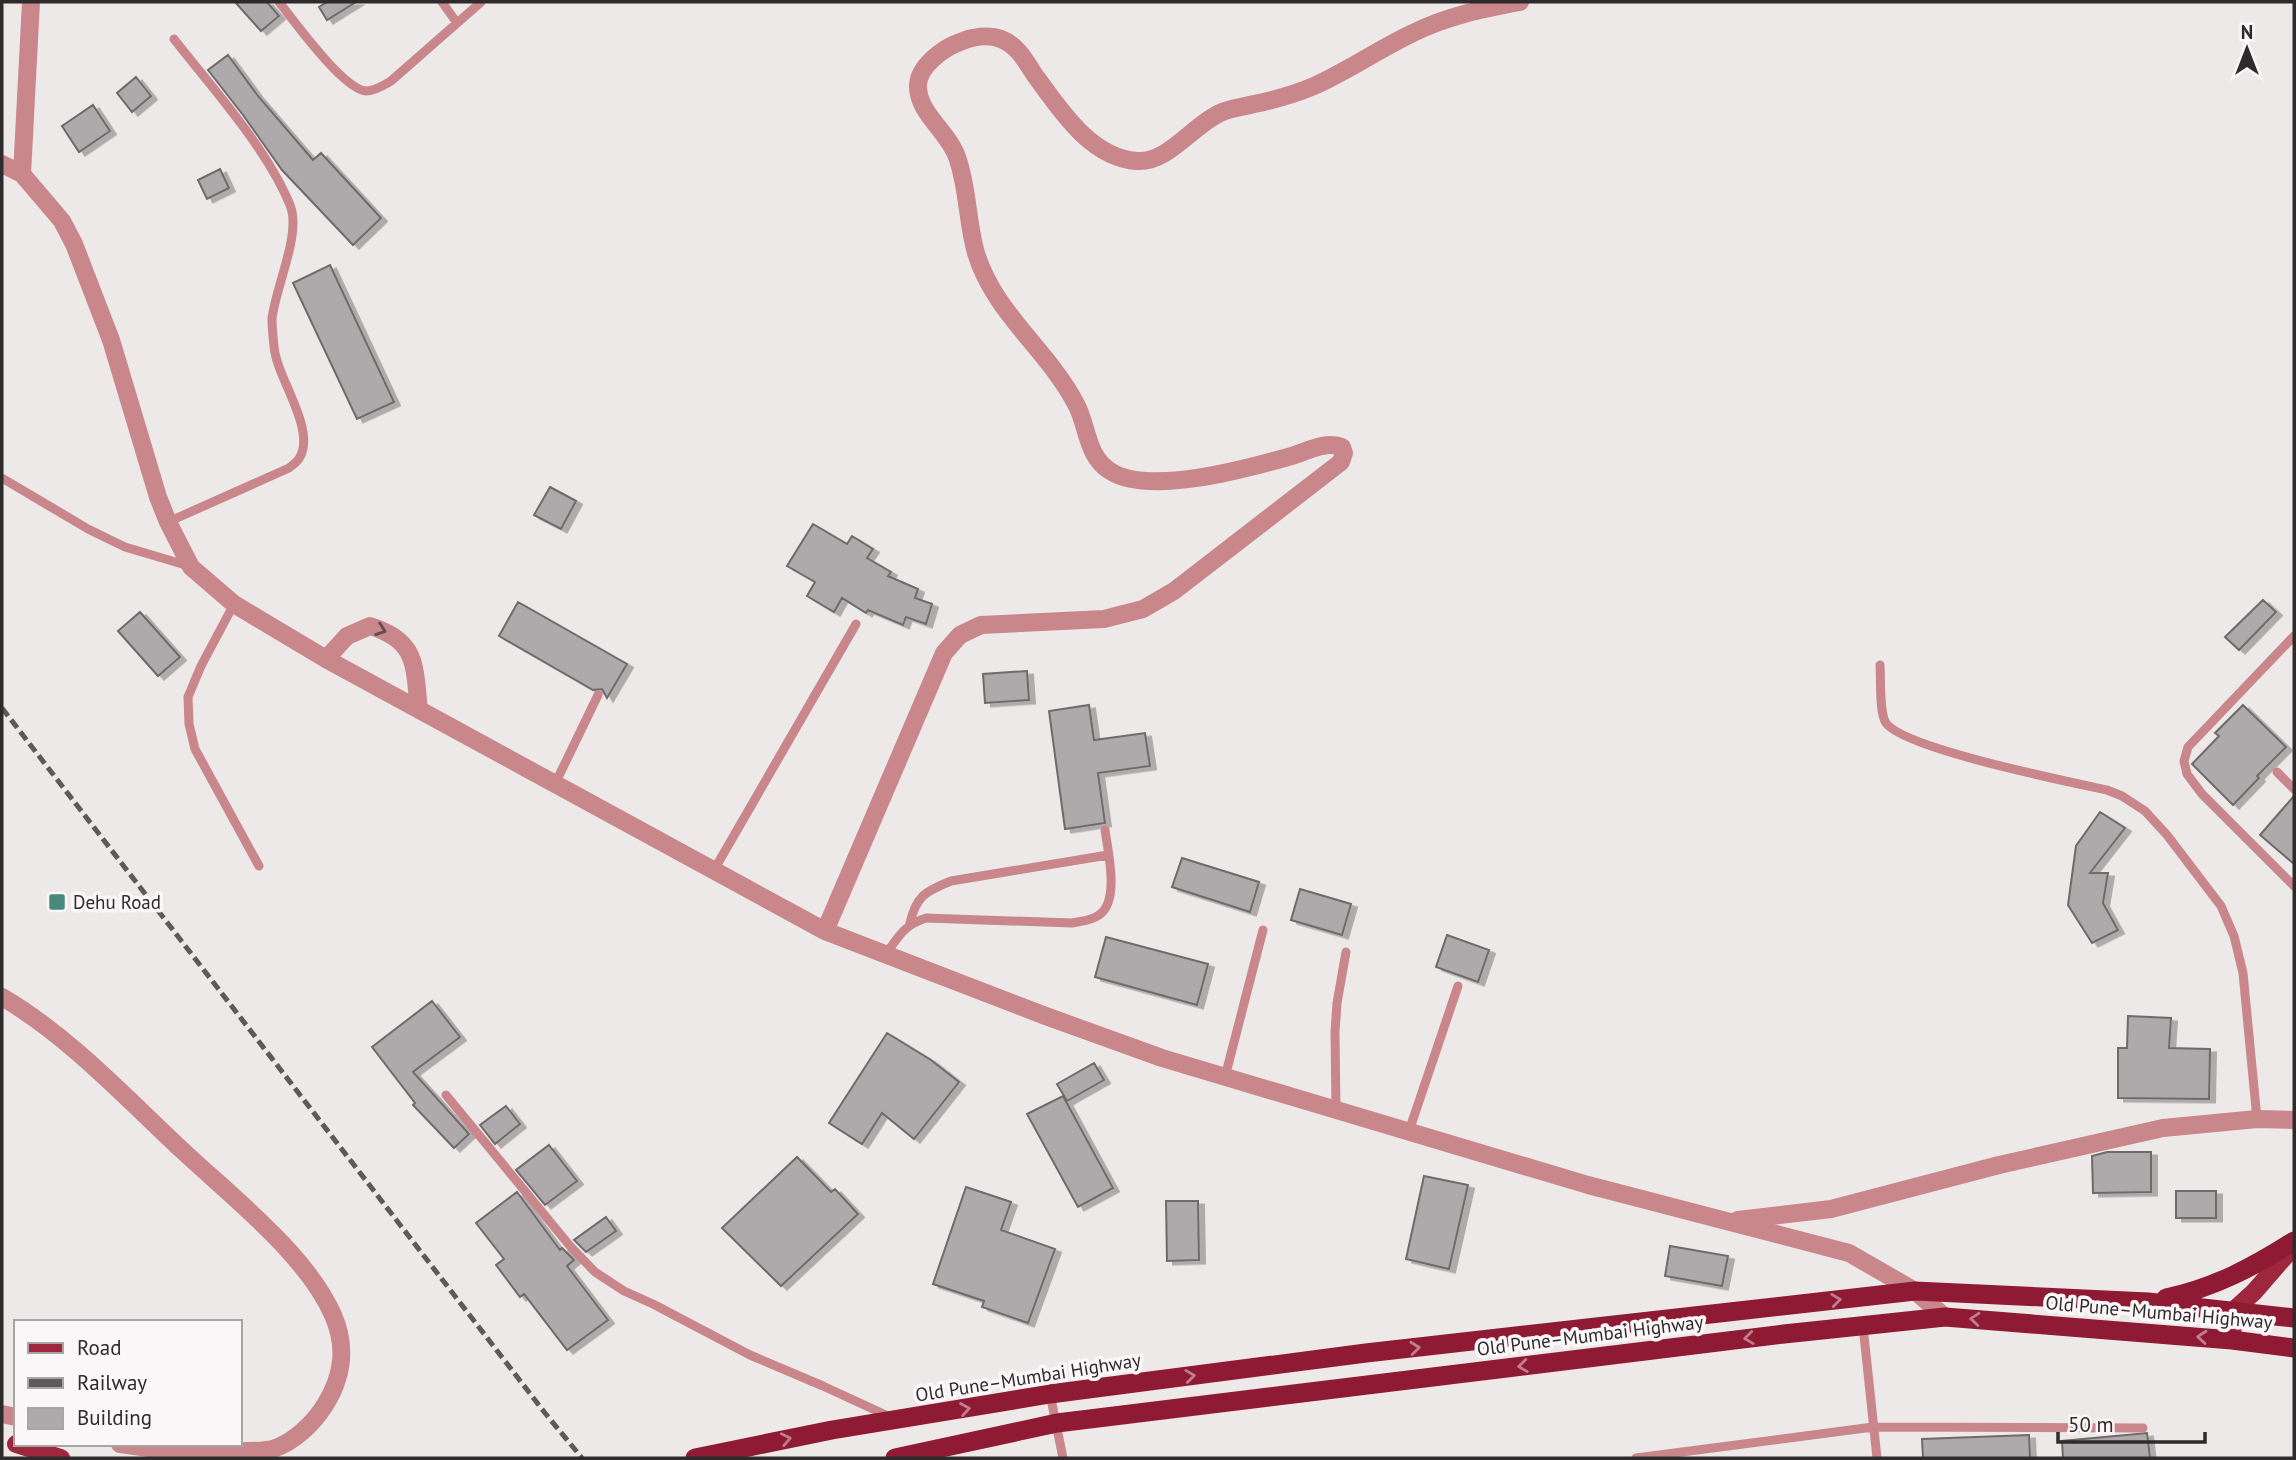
<svg xmlns="http://www.w3.org/2000/svg" width="2296" height="1460" viewBox="0 0 2296 1460" font-family="'PT Sans',sans-serif">
	<defs>
		<filter id="shadow"><feDropShadow dx="6" dy="3.5" stdDeviation="0" flood-color="#0004"/></filter>
	</defs>
	<rect width="100%" height="100%" fill="#eee9e9"/>
	<path fill="#aea9aa" stroke="#6f6b6b" stroke-width="2" filter="url(#shadow)" d="M235 2H267L279 16 261 31Z
		M327 2H356L327 20 319 7Z
		M228 55 258 96 313 160 321 153 381 218 353 245 282 170 243 115 208 70Z
		M136 77 151 96 132 112 117 93Z
		M93 105 110 131 79 152 62 126Z
		M220 169 229 188 207 199 198 180Z
		M330 265 394 402 357 419 293 283Z
		M550 487 576 501 561 529 534 515Z
		M813 524 847 544 852 536 873 549 867 558 891 572 888 576 918 589 915 598 932 604 926 624 906 617 903 625 868 610 866 613 842 598 834 612 807 596 815 582 787 566Z
		M2263 600 2276 612 2239 650 2225 637Z
		M518 602 627 664 607 698 602 689 593 690 499 636Z
		M140 612 180 657 158 676 118 631Z
		M1027 671 1029 700 985 703 983 674Z
		M1089 705 1094 740 1145 733 1150 766 1098 773 1105 823 1065 829 1049 711Z
		M2243 705 2286 747 2257 776 2259 778 2233 805 2192 764 2219 736 2215 733Z
		M2294 796V864L2260 835Z
		M2100 812 2125 828 2090 873H2108L2103 903 2118 930 2092 943 2068 905 2076 846Z
		M1182 858 1259 882 1250 912 1172 887Z
		M1300 889 1351 904 1342 935 1291 920Z
		M1447 935 1489 950 1478 982 1436 967Z
		M1106 937 1208 964 1197 1005 1095 977Z
		M432 1001 460 1037 413 1072 469 1134 454 1148 413 1105 415 1103 372 1047Z
		M2128 1016 2171 1018 2169 1048 2210 1049 2209 1099 2118 1098V1048H2127Z
		M887 1033 931 1060 959 1082 914 1139 882 1113 862 1144 829 1123Z
		M1094 1063 1104 1080 1067 1101 1057 1084Z
		M1063 1096 1113 1188 1078 1207 1027 1114Z
		M506 1106 520 1124 495 1144 480 1125Z
		M549 1145 577 1181 545 1205 516 1170Z
		M2107 1152H2151V1192L2093 1193 2092 1156Z
		M797 1157 831 1192 835 1189 858 1214 781 1286 722 1228Z
		M1424 1176 1468 1185 1449 1269 1406 1259Z
		M966 1187 1011 1202 1001 1230 1055 1249 1028 1323 982 1307 984 1301 933 1284Z
		M2176 1191H2216V1218H2176Z
		M517 1192 560 1250 562 1248 574 1260 567 1266 608 1320 567 1350 524 1294 520 1297 496 1265 504 1259 476 1223Z
		M1166 1201H1198L1199 1260 1167 1261Z
		M606 1217 616 1231 586 1252 574 1240Z
		M1670 1246 1728 1256 1722 1286 1665 1276Z
		M2147 1433 2150 1458H2063L2062 1441Z
		M2029 1435 2030 1458H1923L1922 1439Z"/>
	<g fill="none" stroke-linecap="round" stroke-linejoin="round">
		<path stroke="#c9868b" stroke-width="9" d="M279 2C294 21 343 89 366 91 375 91 384 85 391 81L481 2
			M442 2 457 23
			M2 478 88 529 125 547 189 566
			M168 522 289 468C293 465 298 461 300 457 316 428 276 377 274 346 273 337 272 328 272 319 275 288 302 233 290 205 267 148 212 88 174 39
			M234 604 201 666 188 697 189 724 195 749 259 866
			M2294 636 2188 747 2184 761 2187 774 2202 794 2294 886
			M1880 665C1881 678 1879 713 1886 723 1905 749 2070 782 2107 790L2122 796 2145 811 2167 835 2221 906 2234 936 2243 973 2257 1119
			M2277 772 2294 789
			M555 784 598 695
			M714 870 856 624
			M910 923C916 896 926 891 951 881L1108 855
			M886 954C899 936 904 925 926 918L1072 923C1081 921 1091 921 1099 915 1120 901 1108 852 1105 830
			M1225 1077 1263 930
			M446 1095 570 1246 595 1272 624 1291 653 1304 750 1355 823 1386 888 1416
			M1336 1110 1335 1032 1337 1003 1346 952
			M1409 1131 1458 986
			M1863 1326 1877 1458
			M1050 1394 1063 1458
			M1636 1458 1873 1427 2143 1428"/>
		<path stroke="#c9868b" stroke-width="18" d="M2 164 22 174 62 221 74 244 111 340 158 497 168 522 191 567 234 604 326 659 825 931 1043 1015 1162 1058 1588 1185 1849 1253 1915 1291 1945 1317
			M22 174 31 2
			M326 659 347 636 370 626C418 641 414 665 419 710
			M825 931 944 653 960 635 981 625 1104 619 1143 609 1174 591 1341 462 1344 453 1342 447C1325 440 1304 453 1288 457 1245 469 1149 496 1110 471 1086 456 1088 426 1076 404 1048 350 994 313 976 253 967 222 968 187 957 157 948 131 917 113 918 85 919 66 943 48 960 42 972 37 988 34 1001 39 1017 45 1025 60 1034 74 1059 108 1090 158 1137 161 1168 163 1192 126 1220 113 1230 108 1243 107 1254 104 1274 100 1295 94 1314 86 1348 71 1379 49 1413 33 1447 16 1482 9 1520 2
			M2 997C70 1037 125 1097 183 1151 232 1197 306 1254 333 1315 347 1347 343 1376 325 1405 313 1424 294 1442 273 1449 265 1451 255 1451 247 1451 204 1455 162 1450 120 1444
			M1738 1220 1831 1209 1999 1165 2163 1128 2257 1119 2294 1120
			M2 1414 16 1417"/>
		<path stroke="#9e273e" stroke-width="18" d="M2232 1340 2233 1311 2254 1292 2294 1246
			M16 1444 61 1458"/>
		<path stroke="#8f1a34" stroke-width="19" d="M2166 1298C2214 1288 2253 1267 2294 1241
			M695 1458 832 1430 1050 1394 1366 1353 1915 1291 2148 1302 2294 1318
			M895 1458 1057 1423 1784 1334 1945 1317 2232 1340 2294 1348"/>
		<path stroke="#5c5a5a" stroke-width="5" stroke-dasharray="10 5" stroke-linecap="butt" d="M2 708 545 1413 582 1458"/>
	</g>
	<defs><path id="oneway-chevron" d="M-2-3.5L2.5 0L-2 3.5" fill="none" stroke-width="1.6" stroke-linecap="round" stroke-linejoin="round" transform="scale(1.75)"/></defs>
	<use stroke="#644b4d" href="#oneway-chevron" transform="translate(381 630) rotate(19)"/>
	<g stroke="#c07d8c">
		<use href="#oneway-chevron" transform="translate(1836 1300) rotate(-7)"/>
		<use href="#oneway-chevron" transform="translate(1975 1319) rotate(-175)"/>
		<use href="#oneway-chevron" transform="translate(2202 1337) rotate(-175)"/>
		<use href="#oneway-chevron" transform="translate(1749 1338) rotate(173)"/>
		<use href="#oneway-chevron" transform="translate(1415 1348) rotate(-6)"/>
		<use href="#oneway-chevron" transform="translate(1523 1366) rotate(173)"/>
		<use href="#oneway-chevron" transform="translate(1190 1376) rotate(-7)"/>
		<use href="#oneway-chevron" transform="translate(965 1409) rotate(-10)"/>
		<use href="#oneway-chevron" transform="translate(786 1439) rotate(-12)"/>
	</g>
	<rect fill="#478a7c" stroke="#fbf6f7" stroke-width="2.5" x="48" y="893" width="18" height="18" rx="3.5"/>
	<g text-anchor="middle" stroke-width="7" stroke-linejoin="round" paint-order="stroke">
		<g font-size="19" fill="#2d2b2b" stroke="#fbf6f7" text-anchor="start">
			<text x="73" y="909">Dehu Road</text>
		</g>
		<g font-size="19" fill="#2d2b2b" stroke="#fbf6f7">
			<text transform="translate(2159 1312) rotate(5)" y="7">Old Pune–Mumbai Highway</text>
			<text transform="translate(1590 1335) rotate(-7)" y="7">Old Pune–Mumbai Highway</text>
			<text transform="translate(1028 1377) rotate(-9)" y="7">Old Pune–Mumbai Highway</text>
		</g>
	</g>
	<rect width="2296" height="1460" fill="none" stroke="#2d2b2b" stroke-width="7"/>
	<rect x="14" y="1320" width="228" height="126" fill="#fbf6f7" stroke="#a9a5a5" stroke-width="2"/>
	<rect x="28" y="1343" width="35" height="10" fill="#9e273e" stroke="#a9a5a5" stroke-width="2"/>
	<text x="77" y="1355" font-size="21" fill="#2d2b2b">Road</text>
	<rect x="28" y="1378" width="35" height="10" fill="#5c5a5a" stroke="#a9a5a5" stroke-width="2"/>
	<text x="77" y="1390" font-size="21" fill="#2d2b2b">Railway</text>
	<rect x="28" y="1408" width="35" height="21" fill="#aea9aa" stroke="#a9a5a5" stroke-width="2"/>
	<text x="77" y="1425" font-size="21" fill="#2d2b2b">Building</text>
	<g transform="translate(2247 49)" stroke="#fbf6f7" stroke-width="5" paint-order="stroke">
	<path d="M0-5L12 26L0 18L-12 26Z" fill="#2d2b2b"/>
	<text y="-10" font-size="19" font-weight="bold" text-anchor="middle" fill="#2d2b2b">N</text>
	</g>
	<path d="M2058 1432v10h147v-10" fill="none" stroke="#2d2b2b" stroke-width="3.5"/>
	<text x="2068" y="1432" font-size="21" fill="#2d2b2b" stroke="#fbf6f7" stroke-width="5" paint-order="stroke">50 m</text>
</svg>
